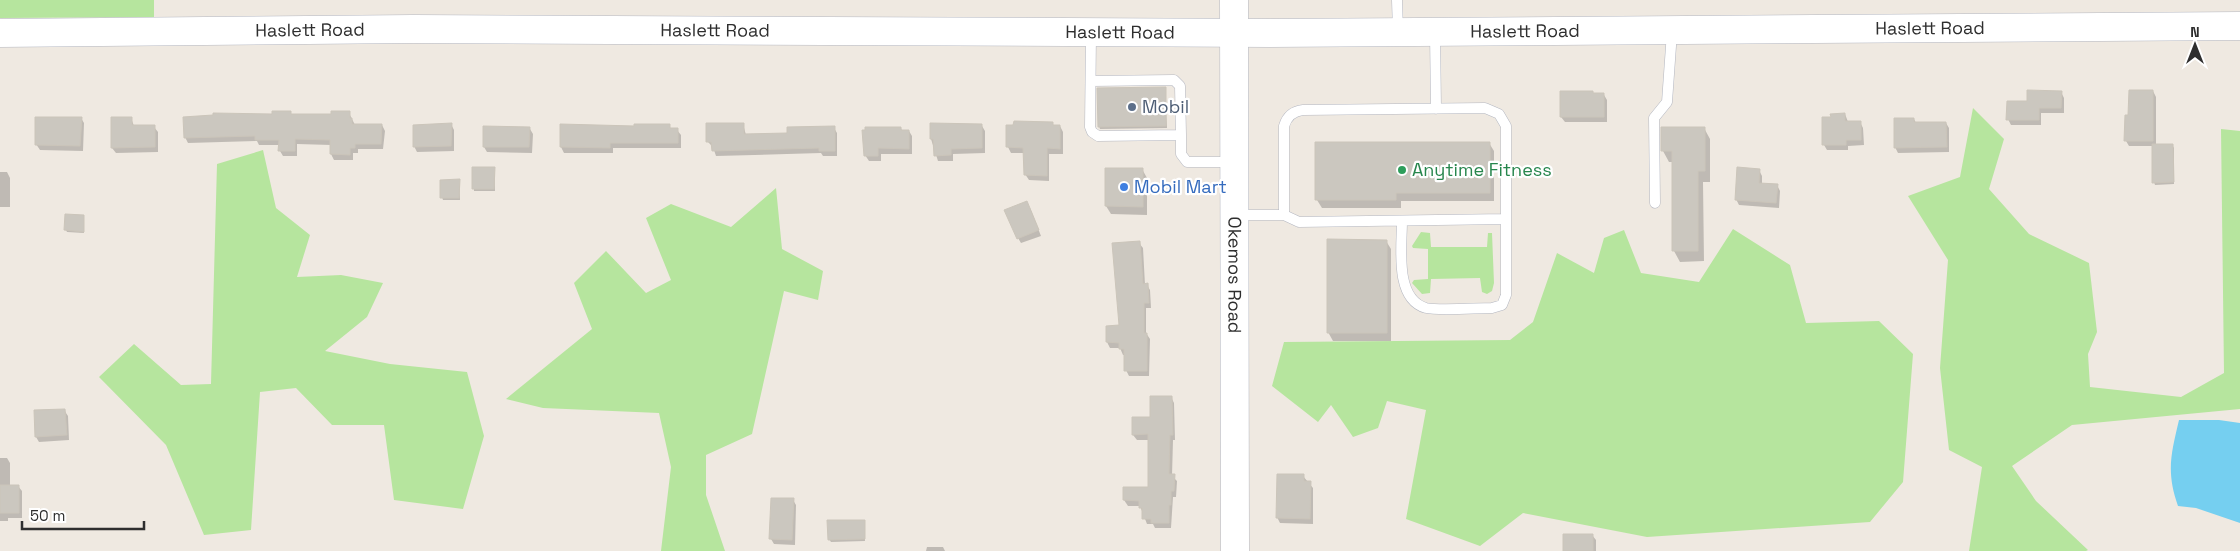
<svg xmlns="http://www.w3.org/2000/svg" width="2240" height="551" viewBox="0 0 2240 551" font-family="'Space Grotesk',sans-serif">
	<rect width="100%" height="100%" fill="#efe9e1"/>
	<path fill="#b6e59e" d="M0 0H154V17L0 18Z
		M1973 108 2004 139 1989 189 2029 234 2089 263 2097 332 2088 354 2090 387 2181 397 2224 373 2221 129 2240 131V409L2072 425 2012 466 2036 501 2088 550 2086 551H1969L1982 467 1949 450 1940 368 1948 260 1908 196 1960 177Z
		M263 150 276 208 310 235 297 277 341 275 383 283 367 317 325 351 390 364 467 372 484 436 463 509 394 500 384 425H332L296 388 260 392 251 530 204 535 166 445 99 377 134 344 181 385 211 384 217 164Z
		M776 188 782 249 823 271 818 300 784 291 752 434 706 455V495L725 551H661L671 467 659 413 543 408 506 399 592 329 574 283 606 251 646 293 671 280 646 218 671 204 731 227Z
		M1733 229 1790 265 1806 323 1879 321 1913 354 1903 482 1870 522 1647 537 1523 513 1480 546 1406 519 1426 410 1387 401 1378 428 1353 437 1331 405 1318 422 1272 386 1284 342 1510 340 1533 322 1557 253 1594 273 1604 238 1624 230 1641 273 1699 282Z
		M1421 232 1430 233 1431 247H1487L1488 233H1492L1494 283 1492 291 1487 294 1482 292 1480 278 1431 279 1430 293 1422 294 1412 283 1414 280 1428 279V249L1413 248 1412 246Z"/>
	<path fill="#75cff0" d="M2179 420H2219L2240 423V523L2196 508 2178 506C2166 472 2171 454 2179 420Z"/>
	<path fill="#0003" d="M1165 89 1167 128 1100 129 1099 126Z
		M2153 91 2156 97V145H2172L2174 148V184L2155 185 2154 182 2153 146H2129L2126 141 2130 116Z
		M1593 92 1594 95H1604L1607 100V122H1565L1561 117Z
		M2061 92 2064 98V113H2041V125H2011L2008 119 2028 102Z
		M290 113 292 115 332 116 349 113 355 125H382L385 131 383 149H358V153H353V160H334L331 154V145L297 144V156H283L280 151V145H259L257 141 188 143 185 137Z
		M1845 114 1848 122H1860L1863 128 1864 145 1848 146V150H1827L1824 145 1832 118Z
		M81 118 84 123 83 151 40 150 36 144Z
		M131 118 134 126 154 127 158 132V152L116 153 112 148Z
		M1914 119 1916 123H1946L1949 128V152L1898 153 1895 147Z
		M1052 123 1054 126H1060L1063 132V154H1049V181L1029 180 1025 174V153H1011L1008 147Z
		M451 124 454 130V151L417 152 414 146Z
		M743 124 746 135 788 134 834 128 837 133V156H823L821 153 716 156 713 147 708 142Z
		M561 125 635 127 669 125 671 130H677L681 135V148H613V153H564L561 147Z
		M982 126 985 131V153L953 154V161H938L931 139Z
		M901 128 902 131H909L912 136V154H881V161H869L865 155Z
		M1704 128 1710 139V182H1703L1704 261 1680 262 1674 251 1673 162H1669L1663 151Z
		M530 129 533 134 532 153 487 152 484 147Z
		M1489 143 1494 151V201H1401V208H1322L1317 200Z
		M473 168H494L495 191H474Z
		M1106 169H1142L1147 178V215L1111 214 1106 206Z
		M1759 170 1762 176V184L1777 185 1780 191 1779 208 1739 205 1736 199Z
		M0 172H7L10 178V207H0Z
		M459 180 460 200H443L442 197Z
		M1030 208 1041 236 1021 243 1018 238Z
		M83 216 84 233 67 232 66 230Z
		M1386 241 1391 249V341H1333L1328 332Z
		M1139 243 1143 248 1145 285H1147L1150 290 1151 308H1146V333L1150 339 1149 376H1129L1126 370V355H1123L1120 348H1110L1107 342 1120 326Z
		M1171 397 1174 403 1175 440H1173L1172 476 1177 481 1176 497H1173L1171 528H1155L1153 524H1147L1140 506H1128L1124 500 1125 488H1150L1149 440H1137L1133 435Z
		M64 410 68 416 69 440 39 442 36 437Z
		M0 458H7L10 463V486H18L22 491V518H8V521H0Z
		M1303 476 1313 488V524L1280 523 1277 517Z
		M793 500 796 505 795 545 774 544 771 539Z
		M864 521 865 541 831 542 829 539Z
		M1592 535 1596 540V551H1564Z
		M927 547H943L945 551H926Z"/>
	<path fill="#cbc7bf" stroke="#cbc5ba" d="M1166 87V126L1098 127 1097 88Z
		M2027 90 2062 91 2061 108H2039V120H2006L2007 101H2027Z
		M2129 90H2153V141H2124L2125 115H2128Z
		M1560 91H1593V93H1604V117H1560Z
		M272 111H291V114H331V111H350V118H352V124H382L381 144H355V148H350V155L330 154V140L295 139V151H278L279 140H255V136L184 138 183 117 213 115V113L272 114Z
		M1845 113V121H1861V140H1846V145H1822V117H1831L1830 114Z
		M35 117H82L80 146 35 145Z
		M111 117H132V125H155V147L111 148Z
		M1894 118H1914V122H1946L1947 147 1894 148Z
		M1014 121 1053 122V125H1060V149L1047 148V176L1024 175 1023 148 1006 147V125H1013Z
		M452 123 451 146 413 147V125Z
		M706 123H744V134L787 133V127L835 126V151H819V148L712 151 711 142H706Z
		M930 123 982 124V148L951 149V155L934 156 933 139H930Z
		M560 124 634 126V124H670V128H678V143H610V148L560 147Z
		M483 126 530 127 529 147H483Z
		M865 127H901V130H909V149L878 148V156H864L862 130H865Z
		M1661 127H1705V171H1698V251H1672V151H1661Z
		M1315 142H1490V193H1396V200H1315Z
		M2152 144H2173L2174 182 2152 183Z
		M472 167H495L494 189H472Z
		M1737 167 1760 169 1759 183 1778 184 1776 203 1735 200Z
		M1105 168H1143V207L1105 206Z
		M460 179 459 198H440V180Z
		M1027 201 1039 230 1017 239 1004 210Z
		M65 214 84 215V232L64 230Z
		M1327 239 1387 240V333H1327Z
		M1140 241 1143 284 1148 283 1149 303H1144V333H1147V371H1124V349H1119V343L1106 342V326L1119 325 1112 243Z
		M1150 396H1172L1173 435H1170L1169 474H1175L1174 491H1171V505H1169V523H1151V519H1142V508H1139V501L1123 500V487H1148V434L1132 435V417H1150Z
		M65 409 67 435 35 437 34 410Z
		M1277 474H1304V481H1311L1310 519 1276 518Z
		M0 485H19V513H0Z
		M771 498H794L792 540 769 539Z
		M827 520H865V539L828 540Z
		M1563 534H1593V551H1563Z"/>
	<g fill="none" stroke-linecap="round" stroke-linejoin="round">
		<g stroke="#b4b7c1" stroke-width="11">
			<path id="lane" d="M1397 0 1398 31
				M1435 33 1436 109
				M1091 34 1090 127 1092 132 1098 136 1181 135V154L1187 162H1234
				M1091 81 1174 80 1180 86 1181 135
				M1655 203 1654 118 1667 102 1672 32
				M1236 215H1284L1299 222 1506 219
				M1284 215V126C1287 116 1293 111 1303 110L1485 108 1499 114 1506 126V295L1502 305 1492 308C1476 308 1439 311 1426 308 1394 299 1402 246 1402 221"/>
		</g>
		<g stroke="#b4b7c1" stroke-width="29">
			<g id="secondary">
				<path id="s1" d="M1234 0 1235 551"/>
				<path id="s2" d="M0 33 413 29 1270 33 2240 26"/>
			</g>
		</g>
		<use href="#lane" stroke="#fff" stroke-width="10"/>
		<use href="#secondary" stroke="#fff" stroke-width="28"/>
	</g>
	<circle fill="#5c6f8a" stroke="#fff" stroke-width="2" cx="1132" cy="107" r="5"/>
	<circle fill="#2e9e5b" stroke="#fff" stroke-width="2" cx="1402" cy="170" r="5"/>
	<circle fill="#3f7fe0" stroke="#fff" stroke-width="2" cx="1124" cy="187" r="5"/>
	<g text-anchor="middle" stroke-width="4.5" stroke-linejoin="round" paint-order="stroke">
		<g font-size="18" fill="#2e2e2e" stroke="#fff">
			<text dy="6" stroke="none"><textPath href="#s2" startOffset="1930">Haslett Road</textPath></text>
			<text dy="6" stroke="none"><textPath href="#s2" startOffset="310">Haslett Road</textPath></text>
			<text dy="6" stroke="none"><textPath href="#s2" startOffset="715">Haslett Road</textPath></text>
			<text dy="6" stroke="none"><textPath href="#s2" startOffset="1525">Haslett Road</textPath></text>
			<text dy="6" stroke="none"><textPath href="#s2" startOffset="1120">Haslett Road</textPath></text>
			<text dy="6" stroke="none"><textPath href="#s1" startOffset="275">Okemos Road</textPath></text>
		</g>
		<g font-size="18" fill="#4e5e75" stroke="#fff" text-anchor="start">
			<text x="1142" y="113">Mobil</text>
		</g>
		<g font-size="18" fill="#27864d" stroke="#fff" text-anchor="start">
			<text x="1412" y="176">Anytime Fitness</text>
		</g>
		<g font-size="18" fill="#366cbe" stroke="#fff" text-anchor="start">
			<text x="1134" y="193">Mobil Mart</text>
		</g>
	</g>
	<g transform="translate(2195 45)" stroke="#ffffff" stroke-width="4" paint-order="stroke">
	<path d="M0-4L9 19L0 12L-9 19Z" fill="#2e2e2e"/>
	<text y="-8" font-size="14" font-weight="bold" text-anchor="middle" fill="#2e2e2e">N</text>
	</g>
	<path d="M22 521v8h122v-8" fill="none" stroke="#2e2e2e" stroke-width="2.5"/>
	<text x="30" y="521" font-size="15" fill="#2e2e2e" stroke="#ffffff" stroke-width="4" paint-order="stroke">50 m</text>
</svg>
